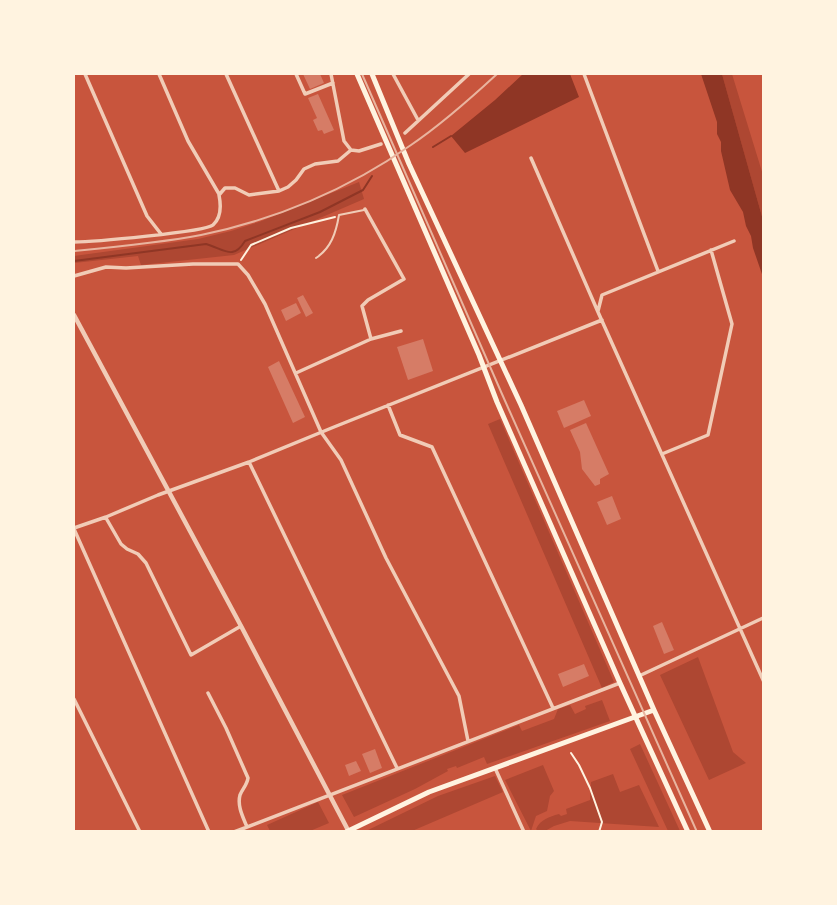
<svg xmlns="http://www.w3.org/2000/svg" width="837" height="905" viewBox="0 0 837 905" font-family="'IBM Plex Sans',sans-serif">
	<rect width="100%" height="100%" fill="#c8553d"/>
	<path fill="#ae4732" d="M722 74H732L763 175V220Z
		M359 182 364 199 234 255 141 265 138 256 74 263V256L198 239 231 231 259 222Z
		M500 419 614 682 602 688 488 424Z
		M698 657 733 752 746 763 709 780 660 675Z
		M602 700 610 721 487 764 484 757 457 768 456 766 447 769 448 771 415 789 354 817 342 795 519 725 522 731 554 719 558 709 570 705 575 714 586 709 585 706Z
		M640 744 680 831H668L630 749Z
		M543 765 554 791 550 796 547 811 536 816 531 831 505 780Z
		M613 774 620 792 639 785 659 827 570 821 554 826 545 831H538L536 829C541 819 549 817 559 814L561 816 567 814 566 809 590 800 591 782Z
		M495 776 503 792 412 831H366L438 796Z
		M318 802 329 823 310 831H270L267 825Z"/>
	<path fill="#8f3625" d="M523 74H570L579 97 465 153 451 136 495 100Z
		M701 74H722L763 220V277L753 248 751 236 746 226 743 212 730 190 721 151V142L717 134V122Z"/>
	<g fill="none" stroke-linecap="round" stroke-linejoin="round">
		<path stroke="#8f3625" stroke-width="2" d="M433 147 451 136
			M74 261 206 244C224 249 233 261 245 241L320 212 363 190 372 176"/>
	</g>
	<path fill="#d67c66" d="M303 74H320L324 83 310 89Z
		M318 94 334 130 324 134 322 130 318 131 313 120 317 118 308 98Z
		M303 295 313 313 306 317 297 298Z
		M296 303 301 313 286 321 281 310Z
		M423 339 433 371 408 380 397 347Z
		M279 361 305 417 293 423 268 367Z
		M584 400 591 416 564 428 557 411Z
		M586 423 609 474 600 479V484L595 486 582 469 580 452 570 430Z
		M612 496 621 519 607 525 597 502Z
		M662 622 674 650 664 654 653 626Z
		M584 664 589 676 563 687 558 674Z
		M375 749 382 768 370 773 362 754Z
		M356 761 361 771 349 776 345 765Z"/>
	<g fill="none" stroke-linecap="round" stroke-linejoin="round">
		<path stroke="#fff3e0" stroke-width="2" d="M241 260 251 245 291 228 335 217
			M571 753 579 765 590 788 602 822 599 832"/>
		<path stroke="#f1ccb7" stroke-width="2" d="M316 258C331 248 336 233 339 215L364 210"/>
		<path stroke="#f1ccb7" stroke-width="3.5" d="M85 74 147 216 161 234
			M159 74 188 141 219 194
			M226 74 279 191
			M296 74 305 94 333 83
			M331 74 344 141 351 150 359 151 381 144
			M393 74 418 120
			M584 74 658 271
			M405 133 469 74
			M531 158 598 312 764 682
			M365 209 404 279 368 300 362 306 371 339
			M74 242C91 242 205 232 213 225 221 218 221 205 219 195L225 188H235L249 195 279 191 288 187 296 180 304 169 315 164 338 161 351 150
			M74 276 106 267 126 268 193 264H238L248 275 265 304 321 432 341 460 386 558 459 696 468 741
			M598 311 602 295 734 241
			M296 373 371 339 401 331
			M388 405 400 435 432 447 553 708
			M662 454 708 435 732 324 711 250
			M249 462 397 768
			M106 518 121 544 127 549 138 554 146 563 191 655 241 626
			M74 528 106 517 158 495 249 462 334 427 602 320
			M74 529 209 832
			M639 676 763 618
			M208 693 226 728 248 778C247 785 243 788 240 795 237 806 243 817 247 827
			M74 699 140 832
			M495 768 524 832
			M234 832 620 683"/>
		<path stroke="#f1ccb7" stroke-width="4.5" d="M74 315 241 626 349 832"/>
		<path stroke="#fff3e0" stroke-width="5" d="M357 74 479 355 497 402 620 683 688 832
			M372 74 409 164 521 405 654 710 710 832
			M346 832 429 792 654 710"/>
		<path stroke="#e9b49f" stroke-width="2" d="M362 74 502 394 697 832"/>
		<path stroke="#e9b49f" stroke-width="2" d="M74 251C116 247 159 243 201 235 275 220 349 189 411 145 442 124 470 99 497 74"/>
	</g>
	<rect width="837" height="905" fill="none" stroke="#fff3e0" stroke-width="150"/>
</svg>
